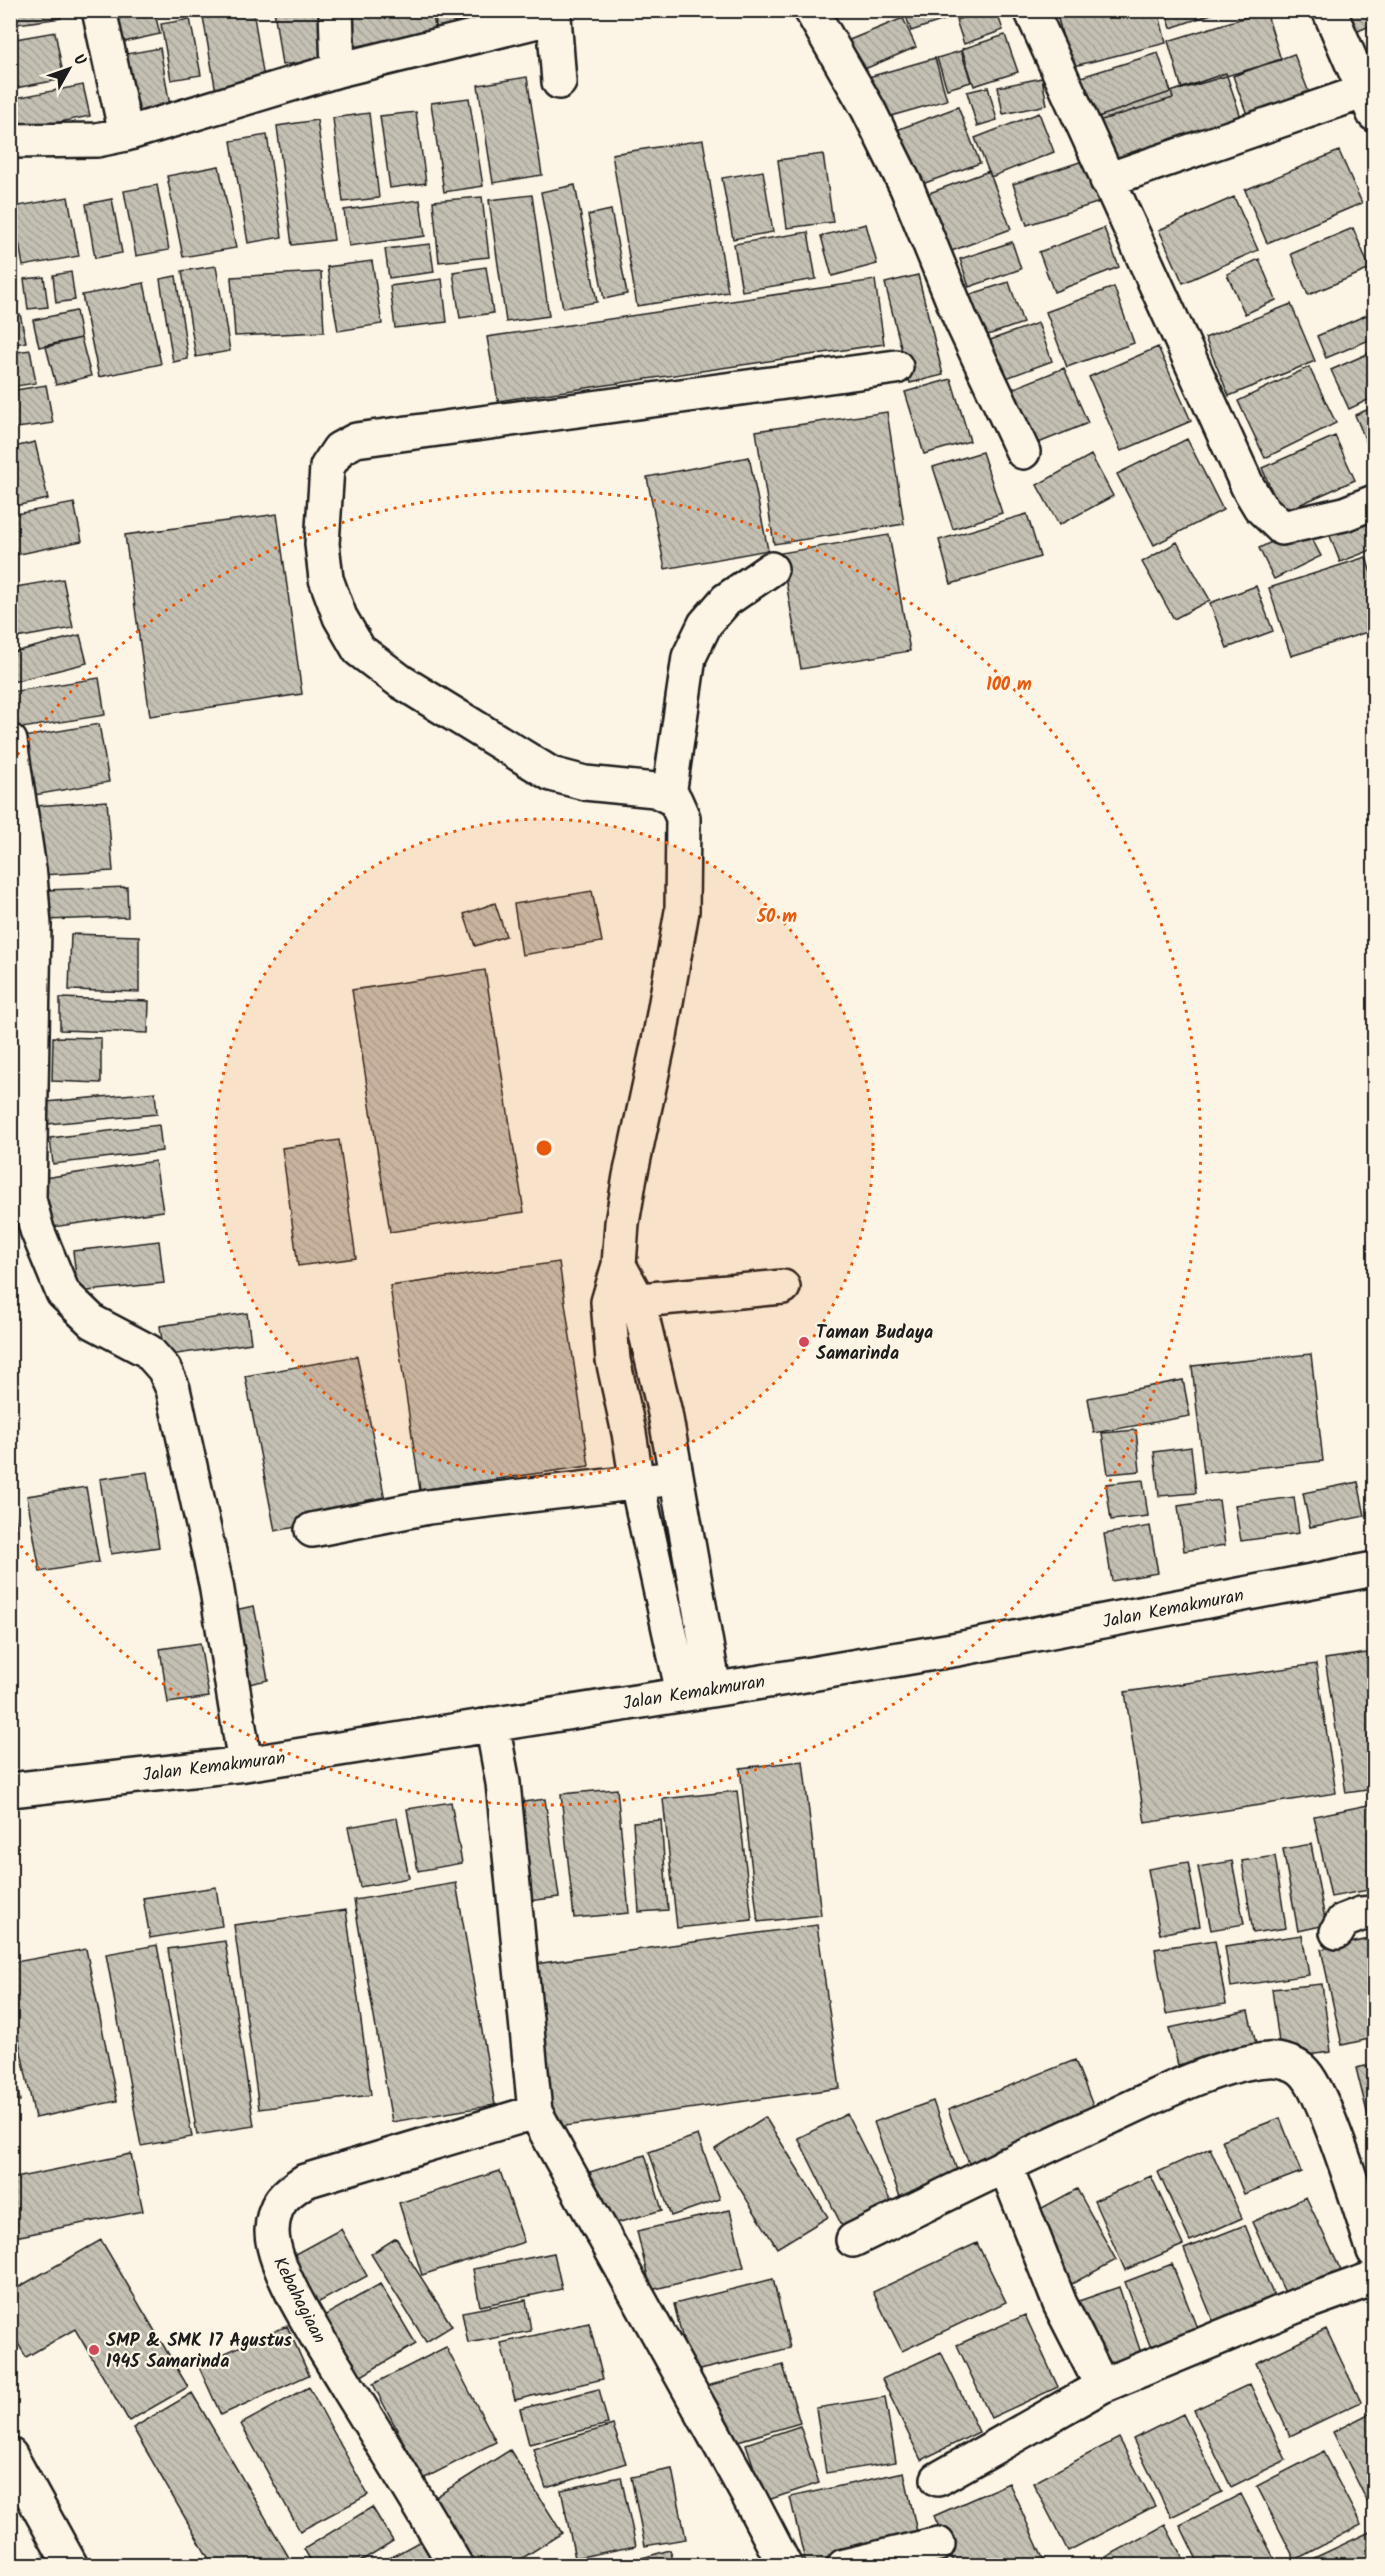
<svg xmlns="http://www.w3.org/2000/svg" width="1385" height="2576" viewBox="0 0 1385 2576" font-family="Kalam,sans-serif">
	<defs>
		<pattern id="building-back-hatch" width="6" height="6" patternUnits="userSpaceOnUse" patternTransform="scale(1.5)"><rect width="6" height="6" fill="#c4c0b3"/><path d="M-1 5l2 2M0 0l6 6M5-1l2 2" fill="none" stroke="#a8a499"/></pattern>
	</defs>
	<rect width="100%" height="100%" fill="#fcf5e5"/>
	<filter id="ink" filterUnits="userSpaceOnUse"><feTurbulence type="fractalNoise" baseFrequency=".0167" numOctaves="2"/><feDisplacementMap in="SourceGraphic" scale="12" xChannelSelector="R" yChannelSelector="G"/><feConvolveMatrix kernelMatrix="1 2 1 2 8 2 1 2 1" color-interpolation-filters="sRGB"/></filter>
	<g filter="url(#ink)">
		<path fill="url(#building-back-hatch)" stroke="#1c1c1c" stroke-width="1.5" d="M10 10H60L61 18 10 25Z
			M102 10H154L160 34 110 45Z
			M253 10 265 85 216 92 202 11Z
			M274 10H321L328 59 282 65Z
			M347 10H432L436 34 353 47Z
			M435 10H500L502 21 436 28Z
			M904 10H974L911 31Z
			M985 10H996L1003 30 964 44 956 20Z
			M1056 10H1158L1166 43 1070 67Z
			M1165 10H1223L1171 28Z
			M1346 10H1374V24L1356 32Z
			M1266 11 1281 60 1182 89 1168 41Z
			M903 18 916 47 860 71 847 41Z
			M190 19 201 75 171 80 161 24Z
			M1374 26V45L1368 29Z
			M55 32 64 79 10 89V40Z
			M1005 35 1018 72 974 86 962 49Z
			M160 48 171 112 127 120 115 56Z
			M961 51 971 82 947 89 937 58Z
			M1158 53 1173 98 1095 122 1081 77Z
			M1294 54 1311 98 1249 120 1233 76Z
			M935 58 947 100 877 120 865 78Z
			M1226 73 1244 126 1116 170 1098 117Z
			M527 77 542 175 493 183 478 85Z
			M1042 78 1047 105 1003 114 998 87Z
			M83 85 90 116 14 131 10 99Z
			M988 87 997 120 977 126 967 92Z
			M469 98 483 186 444 192 431 103Z
			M958 107 980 163 914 187 894 131Z
			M416 112 426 183 390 188 380 116Z
			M369 113 379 198 343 202 333 118Z
			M1039 113 1054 152 991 177 975 138Z
			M317 120 334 240 292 245 277 126Z
			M267 135 282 237 248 243 231 141Z
			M703 140 728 292 637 306 612 154Z
			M1339 151 1362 203 1267 243 1245 190Z
			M823 154 833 222 787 228 778 160Z
			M1086 160 1100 202 1027 225 1013 184Z
			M219 166 236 248 183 257 167 176Z
			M763 171 773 232 733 239 722 178Z
			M989 171 1011 229 946 253 924 195Z
			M157 185 169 250 136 256 124 191Z
			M575 185 597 302 563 308 541 192Z
			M532 195 549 316 506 322 489 200Z
			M68 197 79 256 23 266 13 207Z
			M482 197 489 257 439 262 433 201Z
			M1234 197 1258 250 1183 283 1159 230Z
			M112 199 122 253 95 258 86 204Z
			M420 200 425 236 349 246 344 210Z
			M611 210 627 294 604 299 588 215Z
			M10 216 16 251 10 252Z
			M866 224 877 264 832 276 821 236Z
			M1104 228 1119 267 1054 292 1039 252Z
			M1353 228 1370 269 1308 295 1291 254Z
			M808 232 816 279 742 291 734 244Z
			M1012 242 1021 269 969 287 960 259Z
			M430 244 434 272 389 278 385 249Z
			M1259 259 1276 300 1245 314 1227 274Z
			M372 261 382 324 338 331 327 267Z
			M10 266 18 303 10 304Z
			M216 266 230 351 196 357 182 271Z
			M486 267 493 313 460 318 453 272Z
			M71 272 75 300 56 303 53 275Z
			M321 272 324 332 235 336 231 277Z
			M918 275 943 375 910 383 885 283Z
			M176 276 188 359 173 362 160 279Z
			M44 277 48 307 28 309 24 279Z
			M442 279 447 322 395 328 390 286Z
			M875 280 884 344 498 401 487 337Z
			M1009 282 1023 323 976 339 962 297Z
			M144 283 161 364 99 377 82 295Z
			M1114 287 1134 343 1067 367 1046 312Z
			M1291 304 1315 361 1229 396 1205 338Z
			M76 311 81 338 39 347 33 320Z
			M1374 312V338L1326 358 1317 336Z
			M20 314 26 342 10 345V316Z
			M1038 323 1052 361 993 383 979 344Z
			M81 338 91 376 56 385 46 347Z
			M1158 347 1191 421 1121 451 1089 377Z
			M30 350 36 383 10 387V353Z
			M1374 351V397L1349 409 1331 370Z
			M1309 367 1336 423 1265 458 1238 401Z
			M1064 368 1088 423 1031 446 1007 391Z
			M951 379 970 441 924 454 905 392Z
			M46 385 53 423 10 429V391Z
			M1374 407V451L1371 453 1355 415Z
			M887 412 904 524 774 544 756 431Z
			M1335 436 1355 480 1281 513 1262 468Z
			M1187 439 1223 510 1154 545 1117 474Z
			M35 442 48 499 10 507V448Z
			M982 452 1002 513 953 529 933 467Z
			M1091 455 1113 496 1059 525 1037 485Z
			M749 457 768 550 665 569 647 477Z
			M74 503 82 541 10 556V515Z
			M1371 512 1374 522V549L1340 562 1327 528Z
			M277 514 302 694 150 716 125 535Z
			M1027 514 1040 557 951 584 939 540Z
			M1305 526 1321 556 1274 579 1259 548Z
			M889 535 910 651 801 669 781 553Z
			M1177 542 1210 600 1174 619 1142 562Z
			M1366 557 1374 583V630L1291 656 1269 588Z
			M63 579 73 628 10 639V588Z
			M1256 586 1273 631 1227 648 1210 603Z
			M80 635 87 663 12 682 10 653Z
			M99 678 105 715 16 729 10 692Z
			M99 724 109 782 29 796 18 738Z
			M107 801 113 871 41 875 35 806Z
			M127 887 128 917 46 920 45 890Z
			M592 891 602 942 522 955 514 904Z
			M495 903 506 936 475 946 464 914Z
			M71 934 139 936V992L69 990Z
			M485 970 524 1212 390 1232 352 990Z
			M60 998 149 1001 148 1033 60 1030Z
			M53 1037 101 1038V1083L52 1081Z
			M155 1092 157 1114 48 1124 46 1102Z
			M159 1125 162 1151 53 1164 50 1138Z
			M339 1140 356 1258 298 1266 282 1148Z
			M155 1161 163 1211 46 1228 38 1179Z
			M159 1241 164 1283 78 1292 73 1251Z
			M559 1262 589 1466 420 1490 390 1286Z
			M247 1313 251 1343 164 1356 160 1326Z
			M1311 1354 1323 1461 1204 1473 1192 1366Z
			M357 1356 387 1510 275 1531 245 1376Z
			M1183 1380 1190 1416 1094 1433 1088 1398Z
			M10 1397 16 1426 10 1427Z
			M1136 1430 1140 1471 1108 1474 1102 1433Z
			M1191 1447 1196 1493 1159 1496 1154 1452Z
			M147 1472 159 1547 111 1554 100 1479Z
			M1143 1480 1148 1516 1111 1520 1106 1484Z
			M1358 1482 1365 1516 1310 1527 1303 1493Z
			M10 1487 17 1528 10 1529Z
			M86 1487 99 1562 40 1572 27 1496Z
			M1294 1497 1299 1533 1241 1541 1235 1505Z
			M1219 1500 1225 1545 1184 1551 1178 1506Z
			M1150 1526 1158 1573 1112 1581 1104 1534Z
			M254 1606 268 1680 239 1686 225 1612Z
			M200 1643 209 1697 168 1703 160 1649Z
			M1374 1652V1789L1346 1793 1325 1659Z
			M1316 1664 1336 1793 1145 1823 1125 1692Z
			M803 1761 821 1915 758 1922 740 1768Z
			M617 1789 629 1913 574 1918 561 1794Z
			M737 1791 752 1920 677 1928 663 1799Z
			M545 1799 559 1897 522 1902 509 1804Z
			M451 1802 462 1863 418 1871 407 1809Z
			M1373 1804 1374 1889 1331 1897 1314 1816Z
			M397 1818 409 1878 360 1887 348 1827Z
			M661 1820 668 1910 639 1912 633 1822Z
			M1311 1844 1326 1925 1298 1931 1283 1849Z
			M1275 1856 1286 1928 1253 1933 1242 1861Z
			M1232 1861 1244 1924 1211 1930 1198 1867Z
			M1188 1862 1200 1926 1160 1934 1148 1869Z
			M456 1883 495 2105 392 2122 354 1900Z
			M216 1887 222 1926 150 1938 143 1898Z
			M346 1910 371 2095 259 2109 234 1925Z
			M817 1925 840 2088 551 2128 528 1965Z
			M1302 1935 1309 1975 1231 1987 1225 1946Z
			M1374 1938V2038L1342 2045 1321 1949Z
			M1215 1940 1226 2004 1166 2014 1155 1949Z
			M225 1941 254 2126 197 2135 168 1949Z
			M157 1945 192 2137 141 2146 106 1954Z
			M86 1949 117 2101 35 2118 10 1999V1963Z
			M1322 1984 1331 2052 1281 2058 1272 1989Z
			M1248 2011 1257 2048 1178 2065 1169 2028Z
			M10 2043 20 2101 10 2103Z
			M1075 2060 1099 2121 972 2171 948 2110Z
			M1374 2064V2127L1371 2128 1356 2068Z
			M933 2101 960 2179 901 2200 874 2122Z
			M847 2114 893 2206 844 2230 798 2138Z
			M765 2117 828 2217 777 2248 715 2149Z
			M1280 2118 1301 2172 1244 2194 1222 2140Z
			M698 2135 720 2199 671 2216 649 2152Z
			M1210 2148 1242 2218 1190 2241 1158 2172Z
			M131 2154 143 2211 10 2238V2179Z
			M645 2155 662 2210 606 2226 590 2172Z
			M500 2171 524 2242 422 2275 399 2203Z
			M1151 2176 1183 2245 1125 2270 1094 2201Z
			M1077 2189 1116 2260 1068 2286 1029 2215Z
			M1306 2197 1343 2275 1289 2301 1252 2222Z
			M730 2210 744 2267 651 2290 637 2231Z
			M1245 2225 1279 2309 1218 2333 1184 2249Z
			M341 2229 367 2276 310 2307 284 2260Z
			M396 2238 452 2326 426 2342 371 2254Z
			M101 2240 188 2387 129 2421 75 2329 26 2357 10 2330V2292Z
			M977 2243 1006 2302 902 2351 873 2292Z
			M554 2253 562 2289 480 2306 473 2269Z
			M1172 2264 1202 2341 1155 2358 1125 2282Z
			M773 2279 790 2348 691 2372 674 2304Z
			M380 2284 416 2344 358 2378 322 2317Z
			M1119 2287 1143 2359 1098 2375 1073 2303Z
			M526 2300 531 2331 468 2343 462 2312Z
			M1025 2315 1058 2387 991 2418 957 2345Z
			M589 2323 603 2379 515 2400 501 2343Z
			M287 2326 309 2375 221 2415 198 2365Z
			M1326 2329 1361 2402 1290 2436 1256 2363Z
			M446 2347 496 2442 423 2479 373 2384Z
			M941 2352 979 2432 921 2460 882 2379Z
			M783 2365 800 2423 724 2445 707 2386Z
			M1250 2384 1286 2460 1231 2487 1194 2410Z
			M309 2387 368 2495 300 2531 241 2424Z
			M599 2389 608 2424 529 2444 520 2409Z
			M192 2393 294 2566H213L133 2428Z
			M885 2397 896 2462 826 2473 816 2408Z
			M1374 2411V2510L1372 2511 1333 2432Z
			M1183 2414 1222 2492 1171 2517 1133 2439Z
			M613 2425 626 2463 546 2488 533 2449Z
			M800 2426 819 2483 765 2501 746 2444Z
			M1119 2438 1155 2506 1068 2551 1033 2483Z
			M510 2450 562 2533 510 2566H476L434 2498Z
			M1323 2452 1361 2525 1295 2560 1257 2486Z
			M672 2469 686 2539 645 2546 631 2477Z
			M904 2472 919 2541 806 2565 790 2497Z
			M621 2477 636 2546 575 2558 561 2490Z
			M1009 2483 1045 2563 1039 2566H956L934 2516Z
			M1241 2494 1278 2566H1200L1180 2525Z
			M372 2507 393 2541 353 2566H314L304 2549Z
			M1165 2525 1187 2566H1111L1106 2557Z
			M1374 2530V2566H1297Z
			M424 2539 438 2566H375Z
			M670 2550 675 2566H614Z
			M1094 2556 1099 2566H1076Z"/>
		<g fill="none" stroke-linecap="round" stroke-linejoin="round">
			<g stroke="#1c1c1c" stroke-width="38">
				<path id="minor" d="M99 10 126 134
					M336 10 338 70
					M811 10 868 109 907 188 960 318 1023 452
					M1031 10 1248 487 1260 507 1282 528 1344 514 1374 502
					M1329 10 1374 114
					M554 17 559 82
					M10 141 97 140 126 134 338 70 554 17 555 10
					M1107 180 1374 88
					M10 741 30 876 34 925 29 1199 37 1230 63 1293 93 1322 148 1351 164 1369 173 1389 216 1584 245 1764
					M669 795 689 657 705 624 726 600 771 569
					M619 1265 638 1300 665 1413 714 1689
					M618 1302 783 1287
					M312 1530 428 1507 658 1480
					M683 1693 637 1483 629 1433 613 1360 608 1302 619 1265 622 1223 630 1176 660 1036 682 911 683 818 675 800 655 790 585 783 551 774 400 681 359 650 340 617 326 579 322 544 327 467 339 449 356 440 896 367
					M492 1724 503 1783 535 2112 748 2495 785 2566
					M10 1790 245 1764 799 1676 958 1649 1374 1569
					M1337 1932 1343 1921 1361 1914 1374 1913
					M1005 2165 1060 2304 1102 2386
					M853 2240C938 2198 1024 2156 1111 2117 1156 2096 1219 2063 1268 2060 1279 2059 1294 2063 1302 2070 1325 2089 1362 2216 1374 2251
					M10 2455 71 2566
					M938 2479 1102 2386 1296 2306 1374 2278
					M456 2566C420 2505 384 2446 347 2386 326 2350 272 2272 272 2231 273 2204 284 2194 305 2181L535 2112
					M844 2566 938 2544"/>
			</g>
			<use href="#minor" stroke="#fcf5e5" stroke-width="33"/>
		</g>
	</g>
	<circle cx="544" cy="1148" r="329" fill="#e8590c" fill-opacity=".12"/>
	<g fill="none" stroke="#e8590c" stroke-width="3" stroke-dasharray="3 6">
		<circle cx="544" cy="1148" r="329"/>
		<path d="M12 762A657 657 0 1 1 12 1534"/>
	</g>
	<g fill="#d1495b" stroke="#fcf5e5" stroke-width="2">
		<circle cx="804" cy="1342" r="6"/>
		<circle cx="94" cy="2350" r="6"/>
	</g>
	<g text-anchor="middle" stroke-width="4.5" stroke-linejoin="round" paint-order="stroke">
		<g font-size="18" font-weight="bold" fill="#1c1c1c" stroke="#fcf5e5" text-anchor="start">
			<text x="816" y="1338">Taman Budaya<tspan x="816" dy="21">Samarinda</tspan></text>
			<text x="106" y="2346">SMP &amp; SMK 17 Agustus<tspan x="106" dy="21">1945 Samarinda</tspan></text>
		</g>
		<g font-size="18" fill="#1c1c1c" stroke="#fcf5e5">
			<text transform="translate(1173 1608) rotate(-11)" y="6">Jalan Kemakmuran</text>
			<text transform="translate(694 1692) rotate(-9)" y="6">Jalan Kemakmuran</text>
			<text transform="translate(214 1766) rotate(-7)" y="6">Jalan Kemakmuran</text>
			<text transform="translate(300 2300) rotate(63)" y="6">Kebahagiaan</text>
		</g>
	</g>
	<circle cx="544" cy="1148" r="9" fill="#e8590c" stroke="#fcf5e5" stroke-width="3"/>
	<g font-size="18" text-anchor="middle" font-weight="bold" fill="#e8590c" stroke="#fcf5e5" stroke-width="4.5" stroke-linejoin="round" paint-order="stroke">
		<text x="1009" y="690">100 m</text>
		<text x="777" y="922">50 m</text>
	</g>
	<rect width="1385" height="2576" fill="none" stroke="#fcf5e5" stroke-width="36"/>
	<rect x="18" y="18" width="1349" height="2540" fill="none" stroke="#1c1c1c" stroke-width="2" filter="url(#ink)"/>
	<g transform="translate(69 69) rotate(50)" stroke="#fcf5e5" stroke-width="4.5" paint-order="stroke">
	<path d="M0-4.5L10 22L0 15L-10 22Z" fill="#1c1c1c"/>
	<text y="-9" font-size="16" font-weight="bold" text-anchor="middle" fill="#1c1c1c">U</text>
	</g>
</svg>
